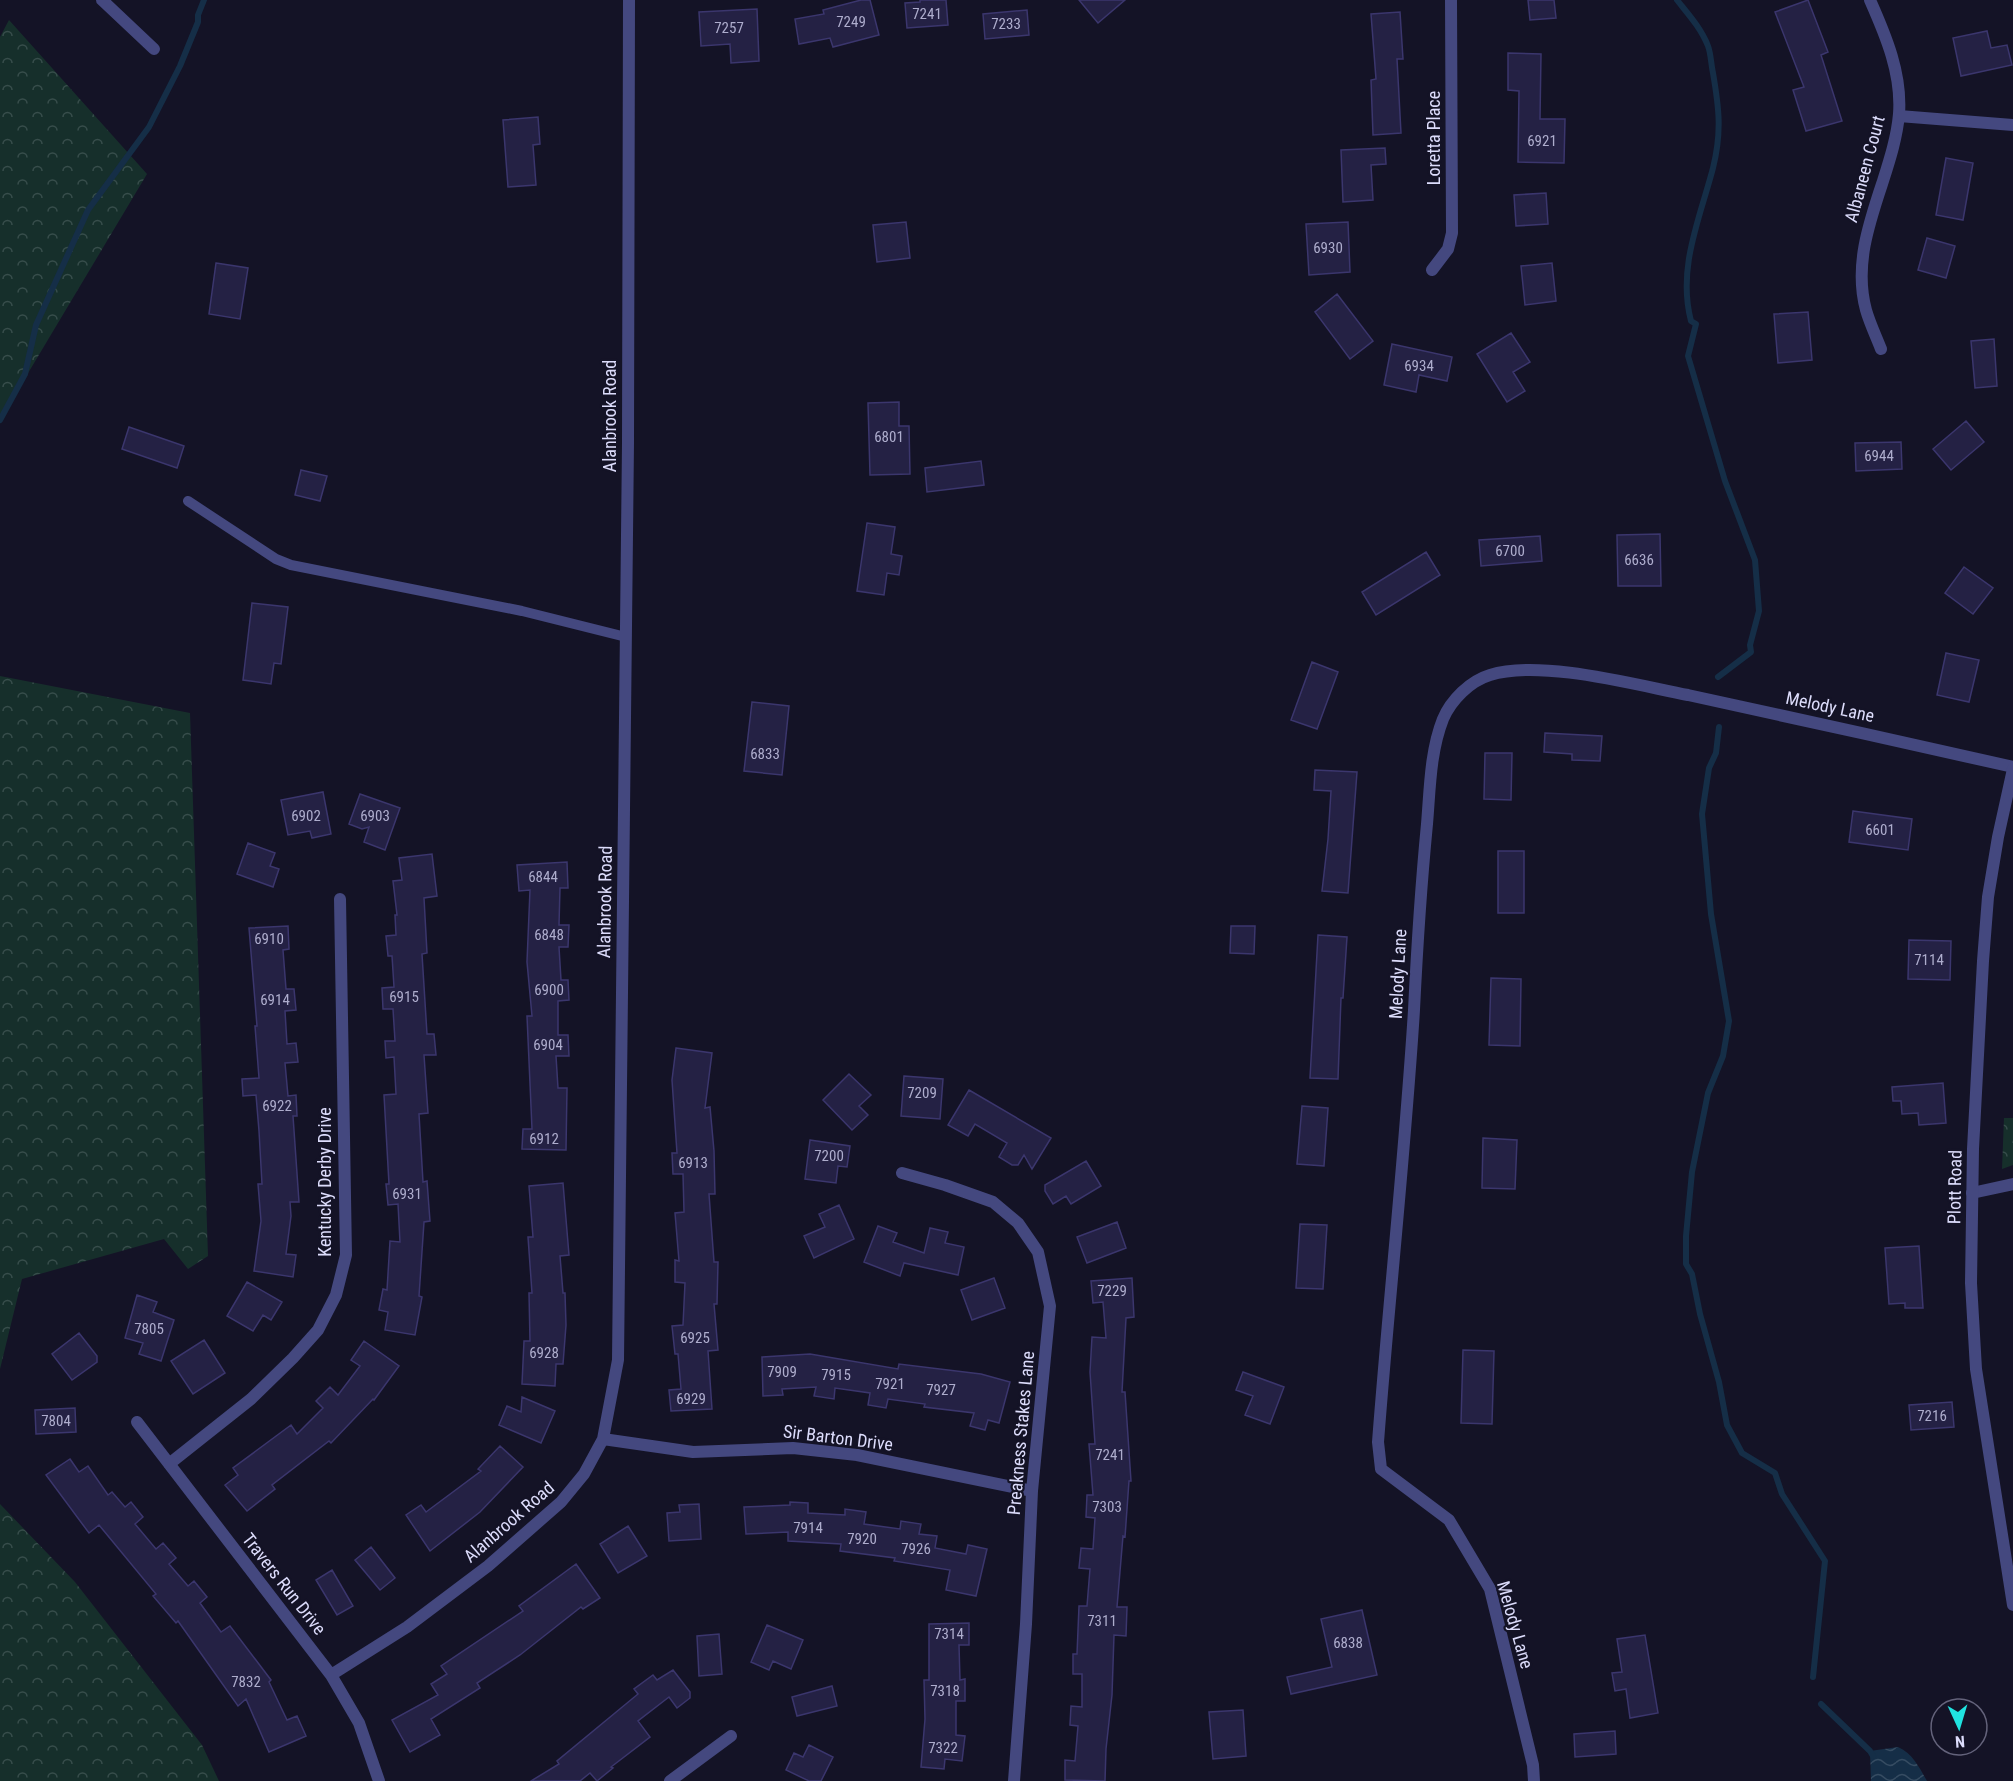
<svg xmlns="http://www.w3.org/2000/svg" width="2013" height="1781" viewBox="0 0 2013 1781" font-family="'Roboto Condensed',sans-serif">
	<defs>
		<pattern id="forest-crowns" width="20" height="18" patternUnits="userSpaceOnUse" patternTransform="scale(1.5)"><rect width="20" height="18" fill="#162f2b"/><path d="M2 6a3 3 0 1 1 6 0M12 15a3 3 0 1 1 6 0" fill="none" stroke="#374d4b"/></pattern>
		<pattern id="water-waves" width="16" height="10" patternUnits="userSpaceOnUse" patternTransform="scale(1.5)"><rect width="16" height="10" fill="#152e47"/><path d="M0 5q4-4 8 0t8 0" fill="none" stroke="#364c62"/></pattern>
	</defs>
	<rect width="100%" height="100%" fill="#141326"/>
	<path fill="url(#forest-crowns)" d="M9 20 147 174 0 420V37Z
		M0 676 190 713 208 1256 188 1269 164 1239 22 1279 0 1369Z
		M2004 1118H2013V1165L2002 1169Z
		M0 1504 75 1582 202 1745 219 1781H0Z"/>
	<path fill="url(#water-waves)" d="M1898 1747C1913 1754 1919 1767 1927 1781H1871L1870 1751Z"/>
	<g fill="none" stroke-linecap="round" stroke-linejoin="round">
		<path stroke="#152e47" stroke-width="6" d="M1677 0C1688 14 1701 28 1708 46 1711 54 1711 64 1713 73 1719 108 1722 132 1713 168 1700 218 1677 268 1691 321L1696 324 1688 356 1725 481 1755 560 1759 611 1750 645 1751 652 1718 677
			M0 420 25 374 36 325 88 210 149 127 180 66 198 22V15L204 0
			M1719 727 1716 753 1709 768 1702 814 1711 914 1729 1021 1723 1056 1708 1093 1692 1172 1686 1236V1264L1692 1274 1700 1314 1719 1382 1727 1425 1742 1453 1775 1473 1782 1494 1825 1561 1813 1677
			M1821 1704 1870 1751 1873 1756"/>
	</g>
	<path fill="#242144" stroke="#3b366d" stroke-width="1.5" d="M861 0H870L879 35 833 47 830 38 799 44 795 19 824 14 823 10Z
		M920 0H946L948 25 907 28 905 3 920 2Z
		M1079 0H1125L1098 23Z
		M1528 0H1554L1556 18 1530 20Z
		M1808 0 1828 52 1821 55 1842 121 1806 131 1793 90 1804 87 1775 12Z
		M757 9 759 61 731 63 730 44 701 46 699 12Z
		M1027 10 1029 35 985 39 983 14Z
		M1400 12 1403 59H1397L1401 133 1373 135 1371 80 1376 79 1371 14Z
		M1987 31 1991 48 2007 45 2012 65 1961 76 1953 38Z
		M1508 53 1541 54 1540 119H1565L1564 163 1518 162 1519 91 1508 90Z
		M538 117 540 144 533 145 536 185 508 187 503 120Z
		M1385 148 1386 164 1371 165 1373 200 1343 202 1341 150Z
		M1946 158 1973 163 1963 220 1936 215Z
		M1546 193 1548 224 1516 226 1514 195Z
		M906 222 910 258 877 262 873 225Z
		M1348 222 1350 272 1309 275 1306 224Z
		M1927 238 1955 246 1946 278 1918 270Z
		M216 263 248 268 240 319 209 314Z
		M1552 263 1556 301 1525 305 1521 266Z
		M1337 294 1373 341 1350 359 1315 312Z
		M1808 312 1812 360 1778 363 1774 314Z
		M1511 333 1530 362 1513 372 1525 391 1507 402 1477 354Z
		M1994 339 1997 386 1975 388 1971 341Z
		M1392 344 1452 357 1447 381 1419 375 1416 392 1384 385Z
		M899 402V426H909L910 474 870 475 868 403Z
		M1966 421 1984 442 1951 470 1933 449Z
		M129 427 184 446 177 468 122 449Z
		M1901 442 1902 469 1856 471 1855 443Z
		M981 461 984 485 927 492 925 468Z
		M301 470 327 476 320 501 295 495Z
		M867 523 895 527 891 554 902 556 899 575 887 573 884 595 857 591Z
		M1660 534 1661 586H1618L1617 535Z
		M1540 536 1542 561 1481 566 1479 540Z
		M1426 552 1440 575 1376 615 1362 592Z
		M1964 567 1993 588 1973 614 1945 593Z
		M252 603 288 607 281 664 274 663 271 684 243 680Z
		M1946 653 1979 660 1969 702 1937 695Z
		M1312 662 1338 672 1317 729 1291 720Z
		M752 702 789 706 782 775 744 771Z
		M1545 733 1602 736 1600 761 1572 760V754L1544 752Z
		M1485 753H1512L1511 800 1484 799Z
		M1315 770 1357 772 1348 893 1322 891 1328 839 1331 791 1314 790Z
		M323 792 331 834 312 838 310 831 288 835 281 800Z
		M360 794 400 808 385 850 364 842 369 827 362 829 349 824Z
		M1853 811 1912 819 1908 850 1849 842Z
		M248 843 275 853 270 866 279 869 273 887 237 874Z
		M1498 851H1524V913H1498Z
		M432 854 437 896 424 898 427 953 422 954 427 1034H434L436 1055H424L428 1113 419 1114 423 1182 427 1181 430 1221 424 1222 419 1296 422 1297 415 1335 385 1330 388 1312 379 1310 383 1289 387 1290 390 1241 400 1242 398 1204 388 1205 386 1184H389L384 1095 396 1094 394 1057 386 1058 385 1041H395L393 1009H383L382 988 394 987 392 956H388L386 936 396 935 395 915H397L393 881 402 880 399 858Z
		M567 862 568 888H560L559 925H569L568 947H559L561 980H568L569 1000 558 1001V1035H568L569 1056H556L558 1088H567L566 1150 522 1149 523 1129H532L527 1016H532L527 962 530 890 519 891 517 865Z
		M288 926 289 949 283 950 286 989H294L296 1010 285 1011 287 1044 296 1043 298 1062 285 1063 288 1096 296 1095 297 1116H293L299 1202H290L291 1216 286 1254 296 1255 293 1277 254 1271 261 1221 258 1184H262L259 1131 256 1095 243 1096 242 1079 259 1078 255 1026H257L249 928Z
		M1231 926H1255L1254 954 1230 953Z
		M1318 935 1347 937 1343 998H1341L1338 1079 1310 1078Z
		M1909 940 1951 941 1950 980 1908 979Z
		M1491 978 1521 979 1520 1046 1489 1045Z
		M676 1048 712 1053 705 1108 710 1107 714 1151 715 1194H709L714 1262H718L717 1304H714L718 1350 708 1351 712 1409 671 1411 669 1390 681 1389 678 1354H675L672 1326 683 1325 685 1283 675 1282V1260L679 1261 675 1213 684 1212 683 1174H673L672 1153H677L672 1080Z
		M849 1074 871 1095 859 1106 868 1115 852 1130 823 1100Z
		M904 1076 943 1079 940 1119 901 1116Z
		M1943 1083 1946 1123 1919 1125 1918 1113 1902 1114 1901 1101H1893L1892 1087Z
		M969 1090 1051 1138 1032 1169 1024 1155 1018 1165H1012L999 1157 1007 1143 975 1124 968 1136 948 1125Z
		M1302 1106 1328 1108 1324 1166 1297 1164Z
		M1483 1138 1517 1140 1515 1189 1482 1188Z
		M810 1140 850 1146 847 1167 838 1166 836 1183 805 1179Z
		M1086 1161 1101 1186 1071 1204 1066 1196 1053 1204 1045 1191V1185Z
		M563 1183 569 1255 560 1256 563 1293H565L566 1325 563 1364H556L555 1386 522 1384 524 1341H530L529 1293H532L528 1237H533L529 1186Z
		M839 1205 854 1239 814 1258 804 1236 825 1227 819 1214Z
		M1117 1222 1126 1248 1087 1263 1077 1237Z
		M1300 1224 1327 1225 1323 1289 1296 1288Z
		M878 1226 897 1233 893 1242 924 1253 930 1228 948 1232 945 1243 964 1247 958 1275 904 1263 900 1276 864 1262Z
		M1919 1246 1923 1308H1905V1303L1889 1304 1885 1248Z
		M994 1278 1005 1308 972 1320 961 1290Z
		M1132 1278 1134 1317 1126 1318 1122 1392H1125L1131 1481H1129L1125 1537 1123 1536 1117 1607H1127L1126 1636 1114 1635 1112 1695 1106 1749 1105 1781 1065 1780V1760L1075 1761 1078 1726 1070 1725 1071 1706 1082 1707V1674H1073V1654H1077L1079 1606H1087L1090 1569 1079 1568 1081 1548 1093 1549 1095 1518 1086 1517 1087 1495H1093L1089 1444H1095L1090 1372 1092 1337 1106 1338 1103 1302 1093 1303 1091 1281Z
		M247 1282 282 1302 271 1320 263 1315 253 1331 227 1316Z
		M137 1295 157 1302 153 1312 174 1320 161 1361 139 1354 143 1343 125 1338Z
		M79 1333 97 1356V1362L72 1380 52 1354Z
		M204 1340 225 1373 193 1394 171 1361Z
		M364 1341 399 1366 374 1400 373 1399 331 1443 329 1441 272 1485 275 1489 247 1511 225 1485 238 1475 233 1468 291 1425 297 1434 323 1408 316 1401 330 1387 338 1395 360 1366 351 1360Z
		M1463 1350 1494 1351 1492 1424 1461 1423Z
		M810 1354 898 1369 899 1364 981 1374 1010 1382 999 1423 988 1420 985 1430 970 1426 974 1413 924 1407 925 1404 888 1399 886 1408 868 1405 870 1393 835 1388 834 1399 814 1396 816 1387 782 1389 783 1395 763 1396 762 1357Z
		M1243 1372 1284 1387 1270 1424 1245 1415 1253 1396 1236 1390Z
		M522 1397 555 1411 541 1443 499 1425 507 1406 521 1412Z
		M1952 1402 1954 1427 1911 1430 1909 1405Z
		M75 1408 76 1432 36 1434 35 1410Z
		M500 1446 523 1467 480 1512 430 1551 406 1515 421 1505 426 1512 481 1471 478 1469Z
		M70 1459 79 1472 88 1466 108 1495 112 1492 125 1507 131 1502 143 1517 135 1524 156 1549 163 1543 176 1558 169 1564 188 1586 194 1581 207 1597 200 1603 221 1632 230 1626 271 1680 269 1682 287 1720 297 1716 306 1736 269 1752 246 1699 238 1706 178 1621 176 1623 153 1596 156 1594 99 1525 89 1533 46 1475Z
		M790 1502 808 1503V1513L845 1515V1509L866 1512 864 1524 900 1529 901 1521 921 1524 919 1534 937 1536 935 1548 966 1554 968 1545 987 1549 976 1596 946 1590 950 1570 894 1561 895 1558 840 1551 841 1544 788 1541V1532L746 1534 744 1507 790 1505Z
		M699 1504 701 1539 669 1541 667 1513 680 1512 679 1505Z
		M628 1526 647 1556 618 1573 600 1544Z
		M371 1547 395 1578 380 1590 355 1560Z
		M576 1564 600 1598 583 1609 581 1607 520 1655 477 1683 480 1688 431 1719 440 1735 410 1752 392 1720 438 1695 431 1684 447 1674 441 1666 523 1611 519 1606Z
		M332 1570 353 1606 337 1615 316 1580Z
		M1362 1610 1377 1675 1291 1694 1287 1677 1332 1667 1321 1619Z
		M969 1623V1645H959L960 1680 965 1679V1701H956V1735L965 1736 962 1761 945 1759 944 1769 921 1767 925 1719 924 1680H929V1624Z
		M767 1625 803 1640 791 1669 773 1661 769 1670 751 1662Z
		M719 1634 722 1674 699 1676 697 1636Z
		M1645 1635 1658 1713 1630 1718 1626 1689 1615 1691 1612 1673 1622 1672 1617 1639Z
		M673 1670 690 1692V1698L677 1708 669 1697 638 1721 650 1737 611 1767 613 1768 597 1781 590 1773 580 1781H531L559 1764 557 1761 638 1694 634 1689 653 1675 657 1680Z
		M832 1686 837 1706 797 1716 792 1697Z
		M1243 1710 1246 1756 1213 1759 1209 1712Z
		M1615 1731 1616 1754 1575 1757 1574 1734Z
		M809 1745 833 1757 821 1781H809L786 1770 794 1753 803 1757Z"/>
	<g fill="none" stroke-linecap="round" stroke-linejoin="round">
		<path stroke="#44487f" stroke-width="10" d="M188 501 276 559 291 565 522 611 626 637"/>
		<path stroke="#44487f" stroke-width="12" d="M102 0 154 49
			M1870 0C1886 36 1902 74 1899 114 1897 137 1890 159 1883 181 1869 223 1854 266 1866 310 1870 324 1876 336 1881 349
			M1899 116 2013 125
			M1432 270 1448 249 1452 233 1451 0
			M902 1173 945 1185 993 1202 1018 1223 1038 1252 1050 1306 1032 1491 1026 1624 1014 1781
			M1972 1193 2013 1184
			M137 1422 331 1675 359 1723 379 1781
			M603 1439 693 1452 793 1448 857 1455 1032 1491
			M169 1464 251 1399 293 1358 318 1330 336 1295 346 1255 340 899
			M331 1675 407 1627 488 1566 561 1502 584 1474 603 1439 618 1360 628 443 629 0
			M670 1781 731 1736
			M1534 1781 1533 1765 1490 1589 1449 1520 1381 1469 1378 1442C1389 1298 1405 1154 1414 1010 1417 948 1421 886 1427 824 1430 789 1430 752 1443 719 1451 700 1470 681 1490 675 1540 659 1636 685 1688 695 1796 718 1905 743 2013 767"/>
		<path stroke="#44487f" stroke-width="12" d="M2013 769 1998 837 1988 897 1983 961 1973 1149 1971 1283 1976 1369 2013 1605"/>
	</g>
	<g text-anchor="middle" stroke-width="4.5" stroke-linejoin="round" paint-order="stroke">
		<g font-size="15" fill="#aeadcd">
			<text x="927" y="19">7241</text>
			<text x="851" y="27">7249</text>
			<text x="1006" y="29">7233</text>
			<text x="729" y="33">7257</text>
			<text x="1542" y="146">6921</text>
			<text x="1328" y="253">6930</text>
			<text x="1419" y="371">6934</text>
			<text x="889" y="442">6801</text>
			<text x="1879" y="461">6944</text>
			<text x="1510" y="556">6700</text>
			<text x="1639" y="565">6636</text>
			<text x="765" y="759">6833</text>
			<text x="306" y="821">6902</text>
			<text x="375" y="821">6903</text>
			<text x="1880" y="835">6601</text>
			<text x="543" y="882">6844</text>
			<text x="549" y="940">6848</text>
			<text x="269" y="944">6910</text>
			<text x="1929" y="965">7114</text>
			<text x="549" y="995">6900</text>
			<text x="404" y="1002">6915</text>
			<text x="275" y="1005">6914</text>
			<text x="548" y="1050">6904</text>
			<text x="922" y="1098">7209</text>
			<text x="277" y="1111">6922</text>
			<text x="544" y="1144">6912</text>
			<text x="829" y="1161">7200</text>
			<text x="693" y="1168">6913</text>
			<text x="407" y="1199">6931</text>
			<text x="1112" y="1296">7229</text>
			<text x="149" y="1334">7805</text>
			<text x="695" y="1343">6925</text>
			<text x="544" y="1358">6928</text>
			<text x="782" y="1377">7909</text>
			<text x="836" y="1380">7915</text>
			<text x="890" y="1389">7921</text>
			<text x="941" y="1395">7927</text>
			<text x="691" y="1404">6929</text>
			<text x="1932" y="1421">7216</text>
			<text x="56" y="1426">7804</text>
			<text x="1110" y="1460">7241</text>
			<text x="1107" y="1512">7303</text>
			<text x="808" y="1533">7914</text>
			<text x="862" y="1544">7920</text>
			<text x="916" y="1554">7926</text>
			<text x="1102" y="1626">7311</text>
			<text x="949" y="1639">7314</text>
			<text x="1348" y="1648">6838</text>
			<text x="246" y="1687">7832</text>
			<text x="945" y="1696">7318</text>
			<text x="943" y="1753">7322</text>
		</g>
		<g font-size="18" fill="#dcdcfb" stroke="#141326">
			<text transform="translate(1434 138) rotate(-90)" y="6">Loretta Place</text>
			<text transform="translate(1865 169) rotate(-75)" y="6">Albaneen Court</text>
			<text transform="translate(610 416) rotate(-90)" y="6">Alanbrook Road</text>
			<text transform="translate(1830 707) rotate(12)" y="6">Melody Lane</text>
			<text transform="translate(605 902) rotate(-89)" y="6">Alanbrook Road</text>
			<text transform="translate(1398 974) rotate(-87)" y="6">Melody Lane</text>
			<text transform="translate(325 1182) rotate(-90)" y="6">Kentucky Derby Drive</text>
			<text transform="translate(1955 1187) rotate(-89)" y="6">Plott Road</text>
			<text transform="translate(1021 1433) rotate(-85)" y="6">Preakness Stakes Lane</text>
			<text transform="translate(838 1438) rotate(7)" y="6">Sir Barton Drive</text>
			<text transform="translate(509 1522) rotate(-41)" y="6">Alanbrook Road</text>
			<text transform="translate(284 1584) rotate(52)" y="6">Travers Run Drive</text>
			<text transform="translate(1515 1625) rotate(74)" y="6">Melody Lane</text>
		</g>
	</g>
	<g transform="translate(1959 1727) rotate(176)"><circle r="28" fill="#141326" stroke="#64637b" stroke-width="1.5"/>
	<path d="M0-4.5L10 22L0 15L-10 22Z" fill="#20e3e0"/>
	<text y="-9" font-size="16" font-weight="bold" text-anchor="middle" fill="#dcdcfb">N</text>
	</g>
</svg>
